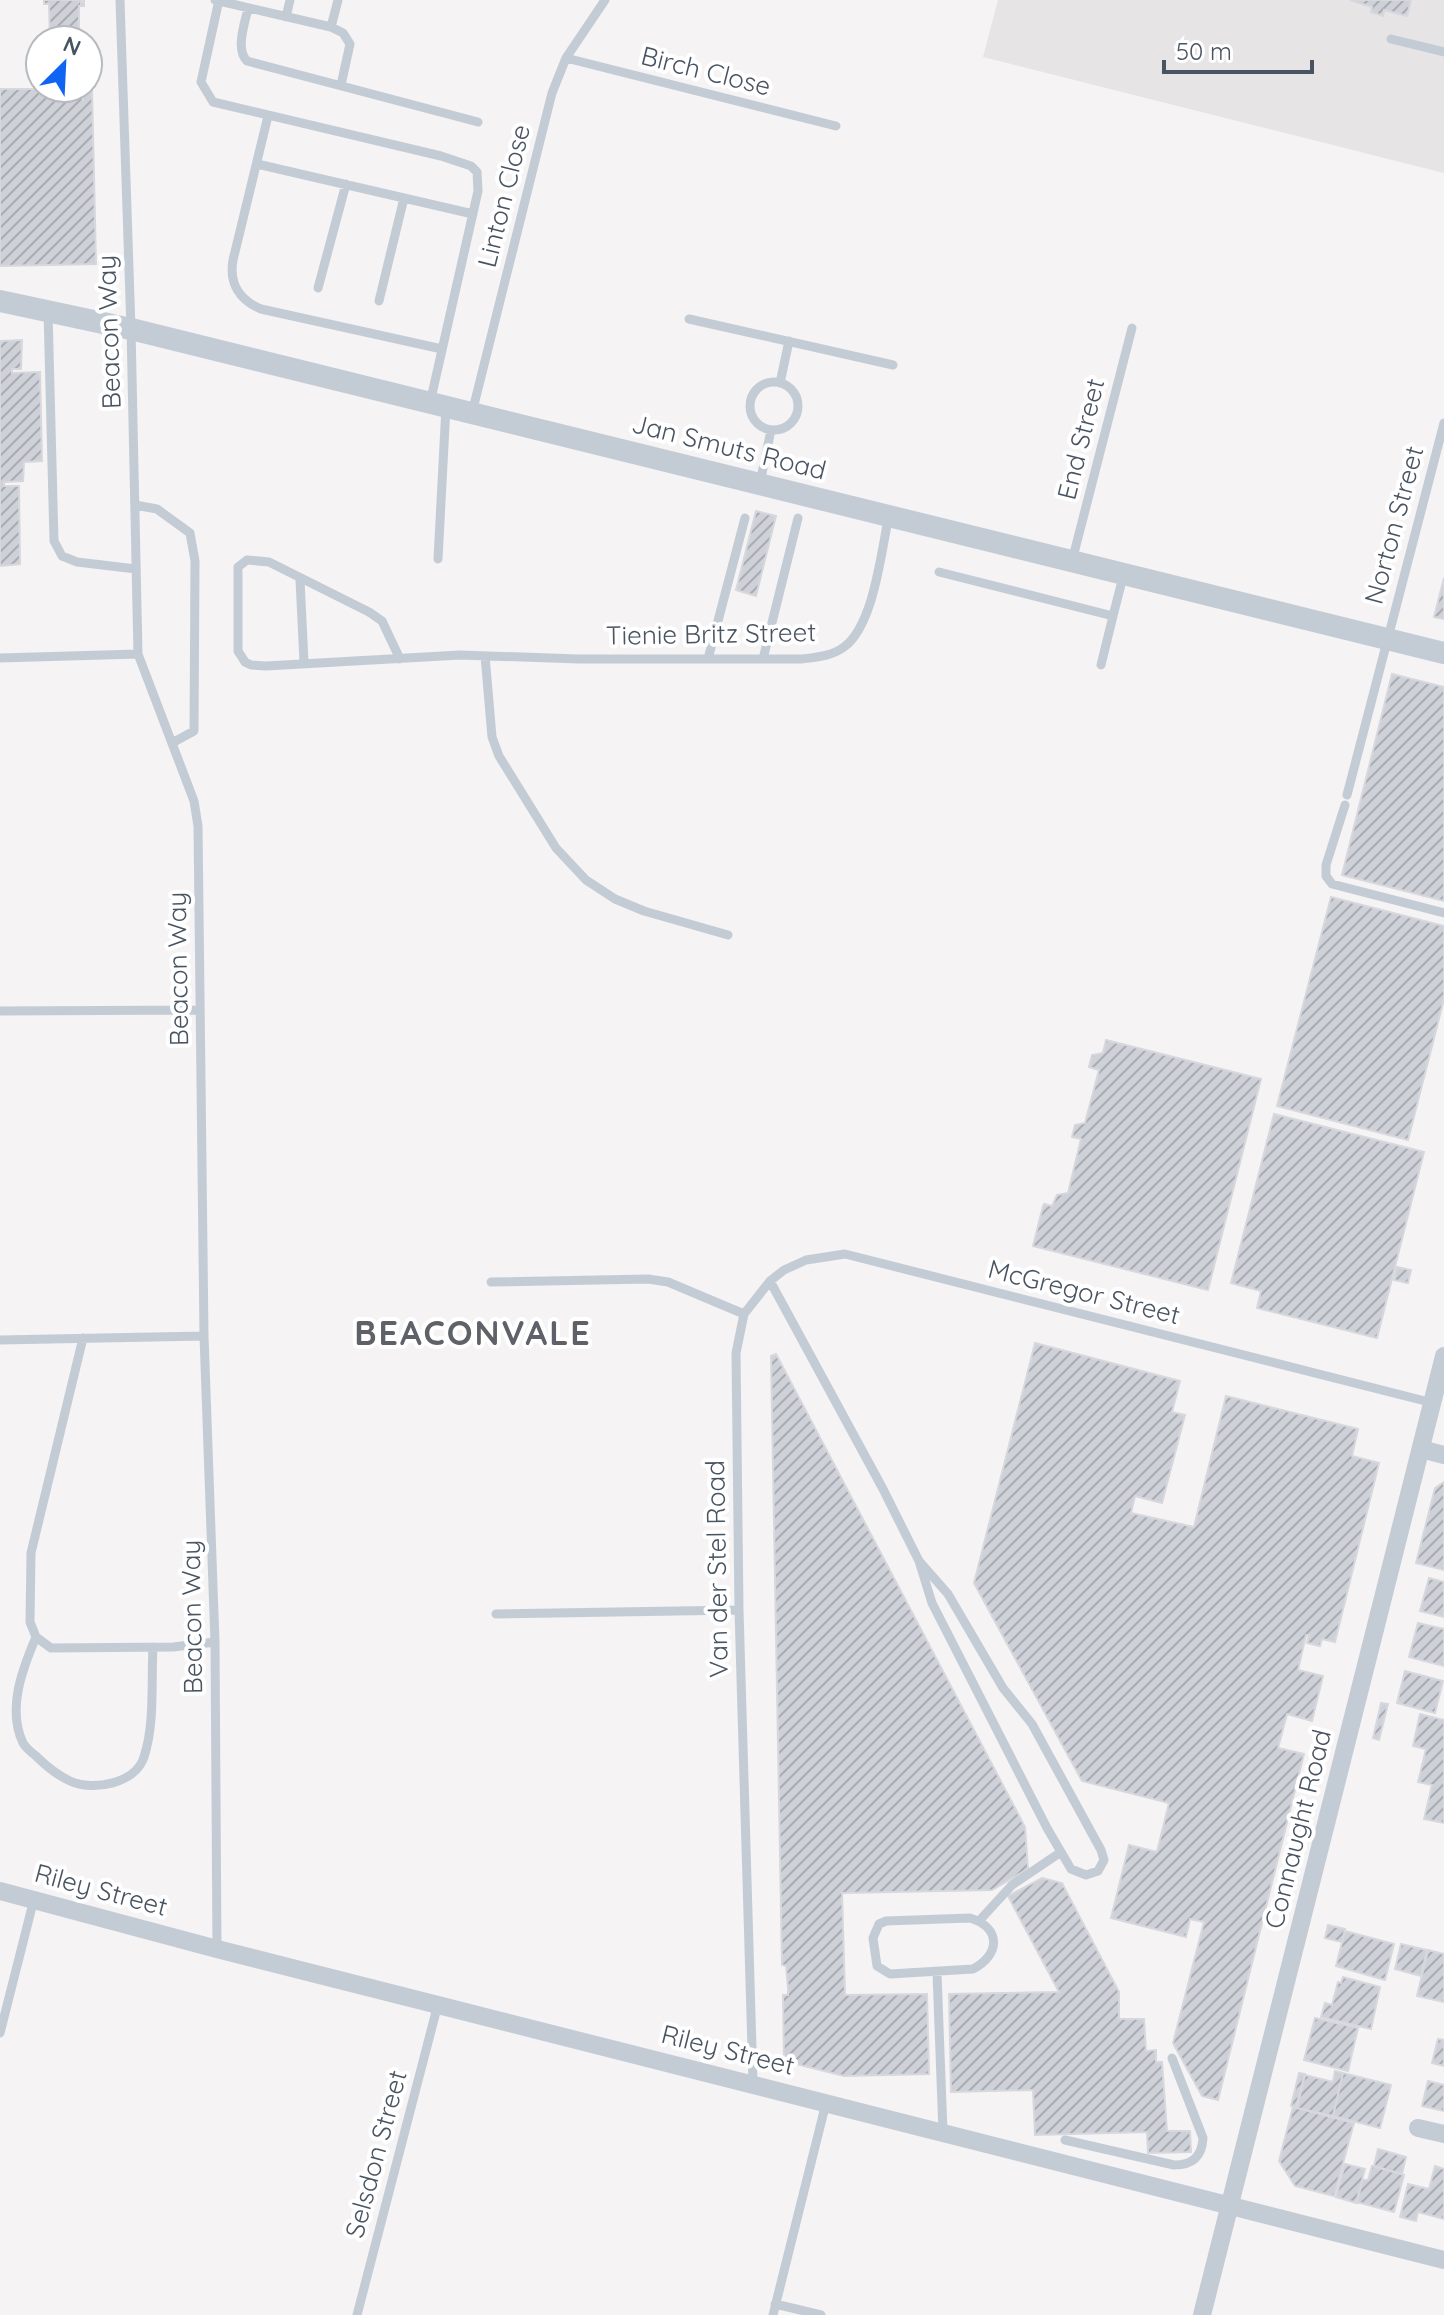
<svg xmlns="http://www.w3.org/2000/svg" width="1444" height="2315" viewBox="0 0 1444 2315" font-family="Quicksand,sans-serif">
	<defs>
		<pattern id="building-hatch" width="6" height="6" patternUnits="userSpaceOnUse" patternTransform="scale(2)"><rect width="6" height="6" fill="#ced1d8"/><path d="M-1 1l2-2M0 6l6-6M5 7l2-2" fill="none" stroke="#a9acb3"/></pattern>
	</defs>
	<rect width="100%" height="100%" fill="#f5f3f3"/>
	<path fill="#e6e4e4" d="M998 0H1444V173L983 57Z"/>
	<path fill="url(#building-hatch)" stroke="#d6d8de" stroke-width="2" d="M44 0H81V4L84 0V6H79V40H50L49 4H44Z
		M1350 0H1411L1407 16 1384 10 1383 16 1371 12 1372 7Z
		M83 88H92L96 264 0 266V89H81L83 101Z
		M22 340 21 369H12V373L40 372 42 461 24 462 23 481 4 482V486H19L20 564 0 566V341Z
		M756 511 776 516 756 596 736 590Z
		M1444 578V619L1434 617Z
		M1392 674 1444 687V901L1342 875Z
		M1331 897 1444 926V999L1408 1140 1277 1106Z
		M1106 1040 1261 1079 1208 1290 1033 1246 1043 1206 1044 1204 1052 1206 1057 1195 1068 1193 1081 1139 1072 1137 1075 1125 1085 1123 1099 1070 1089 1067 1092 1055 1103 1053Z
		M1274 1114 1424 1152 1377 1338 1257 1308 1261 1291 1231 1283Z
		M1397 1267 1411 1270 1408 1283 1394 1280Z
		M1035 1343 1180 1381 1172 1412 1185 1415 1162 1503 1135 1496 1131 1513 1194 1527 1226 1396 1358 1429 1352 1456 1379 1463 1335 1642 1322 1639 1320 1646 1307 1643 1309 1635H1306L1298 1670 1323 1676 1312 1721 1287 1714 1278 1748 1304 1754 1218 2100 1202 2096 1173 2043 1204 1922 1190 1919 1186 1937 1111 1918 1129 1845 1157 1852 1169 1803 1082 1781 974 1583Z
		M776 1354 1025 1827 1028 1869 992 1890 842 1893 845 1995 927 1994 929 2074 844 2076 784 2061 783 1995H788V1989L786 1966 782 1965 771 1356Z
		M1444 1482V1570L1416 1563 1435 1488Z
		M1429 1578 1444 1582V1617L1420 1611Z
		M1418 1623 1444 1629V1666L1409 1657Z
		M1405 1671 1443 1681 1435 1713 1397 1703Z
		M1381 1703 1388 1704 1379 1740 1373 1738Z
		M1420 1714 1444 1720V1823L1424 1819 1432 1785 1418 1782 1426 1749 1413 1746Z
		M1042 1878 1062 1883 1119 1992V2019H1144L1146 2051 1156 2050V2062H1162L1167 2131H1190L1191 2152 1148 2153 1147 2132 1035 2135 1033 2090 951 2092 949 1994 1059 1992 1008 1896Z
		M1328 1925 1345 1929 1342 1942 1325 1938Z
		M1345 1931 1394 1944 1385 1980 1336 1966Z
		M1401 1944 1427 1950 1421 1976 1395 1969Z
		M1428 1950 1444 1954V2002L1417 1996Z
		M1343 1977 1380 1987 1371 2029 1321 2017 1325 2003 1332 2005 1338 1982 1341 1983Z
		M1315 2018 1358 2028 1348 2071 1304 2060Z
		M1438 2039 1444 2040V2066L1432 2063Z
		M1335 2071 1343 2073 1333 2116 1297 2108 1305 2075 1333 2082Z
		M1299 2073 1305 2074 1296 2107 1291 2106Z
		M1343 2073 1391 2085 1380 2128 1333 2116Z
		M1428 2081 1444 2085V2111L1422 2106Z
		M1293 2107 1354 2123 1334 2196 1295 2186 1279 2161Z
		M1378 2149 1406 2157 1402 2174 1374 2166Z
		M1345 2164 1365 2169 1356 2203 1336 2197Z
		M1372 2166 1404 2175 1394 2212 1357 2202 1363 2179 1368 2180Z
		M1435 2166 1444 2169V2219L1418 2212 1416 2221 1400 2217 1408 2184 1429 2189Z"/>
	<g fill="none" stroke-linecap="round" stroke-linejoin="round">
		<path stroke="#c3ccd5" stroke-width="9" d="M120 0 131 329 138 654 194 801 198 826 204 1336 215 1642 217 1949
			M215 0 331 27 343 33 350 44 341 85
			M219 0 201 82 213 102 441 156 471 166 477 172 478 191 430 403
			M248 8C245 23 235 49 247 61L478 122
			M286 17 290 0
			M331 27 338 0
			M1391 39 1444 52
			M566 58 836 126
			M268 116 233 260C229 283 239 300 261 309L442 349
			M257 164 473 214
			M318 288 346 184
			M379 301 404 198
			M48 311 54 541 62 556 77 562 136 569
			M689 319 893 365
			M750 406a24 24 0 1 1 48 0a24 24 0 1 1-48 0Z
			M780 383 789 341
			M472 413 552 93 566 58 605 0
			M760 483 771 430
			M135 505 157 509 190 533 195 561 194 731 172 743
			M438 559 446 407
			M1072 561 1132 328
			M939 572 1113 616 1124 573
			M300 580 304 662
			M485 656 492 737 499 756 556 848 586 880 615 899 644 911 728 935
			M0 658 138 654
			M400 659 382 621 369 612 269 562 247 560 238 567V651L245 662 251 665 266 666 460 655 579 659H802C817 657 832 656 844 647 874 625 881 552 889 515
			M708 659 745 518
			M763 659 798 518
			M1101 665 1113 616
			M1347 795 1444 423
			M1345 805 1326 865V876L1332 884 1444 913
			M0 1011 200 1010
			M770 1281 883 1489 919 1561 932 1603 1047 1828 1071 1869 1086 1875 1098 1871 1104 1860 1101 1850 1032 1724 1003 1688 948 1594 919 1561
			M491 1282 648 1279 668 1282 744 1314
			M83 1338 31 1553 30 1622 36 1637 51 1648 173 1647 215 1642
			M0 1340 204 1336
			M496 1614 739 1610
			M36 1637C22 1670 7 1709 23 1743 26 1748 32 1753 36 1756 46 1766 57 1775 70 1781 93 1792 136 1783 144 1757 155 1724 151 1682 153 1647
			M970 1918C1002 1928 1000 1955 973 1969L890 1974 877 1966 873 1938 879 1924 886 1921Z
			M979 1921 1012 1885 1061 1852
			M937 1973 943 2132
			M0 2033 34 1899
			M753 2083 739 1610 736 1353 744 1314 770 1281 784 1270 806 1260 845 1254 1433 1403
			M1065 2140 1174 2165C1192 2165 1202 2157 1203 2138L1172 2058
			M775 2304 821 2315
			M357 2315 438 2004
			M773 2315 826 2103"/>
		<path stroke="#c3ccd5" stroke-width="18" d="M1421 1449 1444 1455
			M0 1891 217 1949 1444 2260
			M1418 2128 1444 2134
			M1202 2315 1444 1356"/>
		<path stroke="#c3ccd5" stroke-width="22" d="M0 301 131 329 1444 653"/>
	</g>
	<g text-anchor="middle" stroke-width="8" stroke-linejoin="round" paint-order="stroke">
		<g font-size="26" fill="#495462" stroke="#fff">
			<text transform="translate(706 71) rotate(14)" y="9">Birch Close</text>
			<text transform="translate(504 196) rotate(-76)" y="9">Linton Close</text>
			<text transform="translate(109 332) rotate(-92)" y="9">Beacon Way</text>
			<text transform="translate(1081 439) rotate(-76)" y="9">End Street</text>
			<text transform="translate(729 447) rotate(14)" y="9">Jan Smuts Road</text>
			<text transform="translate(1394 525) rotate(-75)" y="9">Norton Street</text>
			<text transform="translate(711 634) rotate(-1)" y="9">Tienie Britz Street</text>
			<text transform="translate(178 969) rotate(-91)" y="9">Beacon Way</text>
			<text transform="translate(1084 1292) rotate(14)" y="9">McGregor Street</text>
			<text transform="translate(717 1569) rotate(-91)" y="9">Van der Stel Road</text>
			<text transform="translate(192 1617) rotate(-91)" y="9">Beacon Way</text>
			<text transform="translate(1298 1829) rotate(-76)" y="9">Connaught Road</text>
			<text transform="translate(101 1890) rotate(15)" y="9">Riley Street</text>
			<text transform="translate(728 2050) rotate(14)" y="9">Riley Street</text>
			<text transform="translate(376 2154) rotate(-75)" y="9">Selsdon Street</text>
		</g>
		<g font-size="34" font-weight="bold" letter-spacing="2" fill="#5e6268" stroke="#fff">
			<text x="473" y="1345">BEACONVALE</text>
		</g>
	</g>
	<g transform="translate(64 64) rotate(24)"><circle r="38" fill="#ffffff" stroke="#b6bbc0" stroke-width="2"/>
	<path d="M0-6L14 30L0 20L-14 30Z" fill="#0f64f3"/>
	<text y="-12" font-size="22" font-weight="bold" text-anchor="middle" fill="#495462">N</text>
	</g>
	<path d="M1164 60v12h148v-12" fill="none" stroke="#495462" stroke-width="4"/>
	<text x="1176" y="60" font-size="24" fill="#495462" stroke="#ffffff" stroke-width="6" paint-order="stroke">50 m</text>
</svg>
